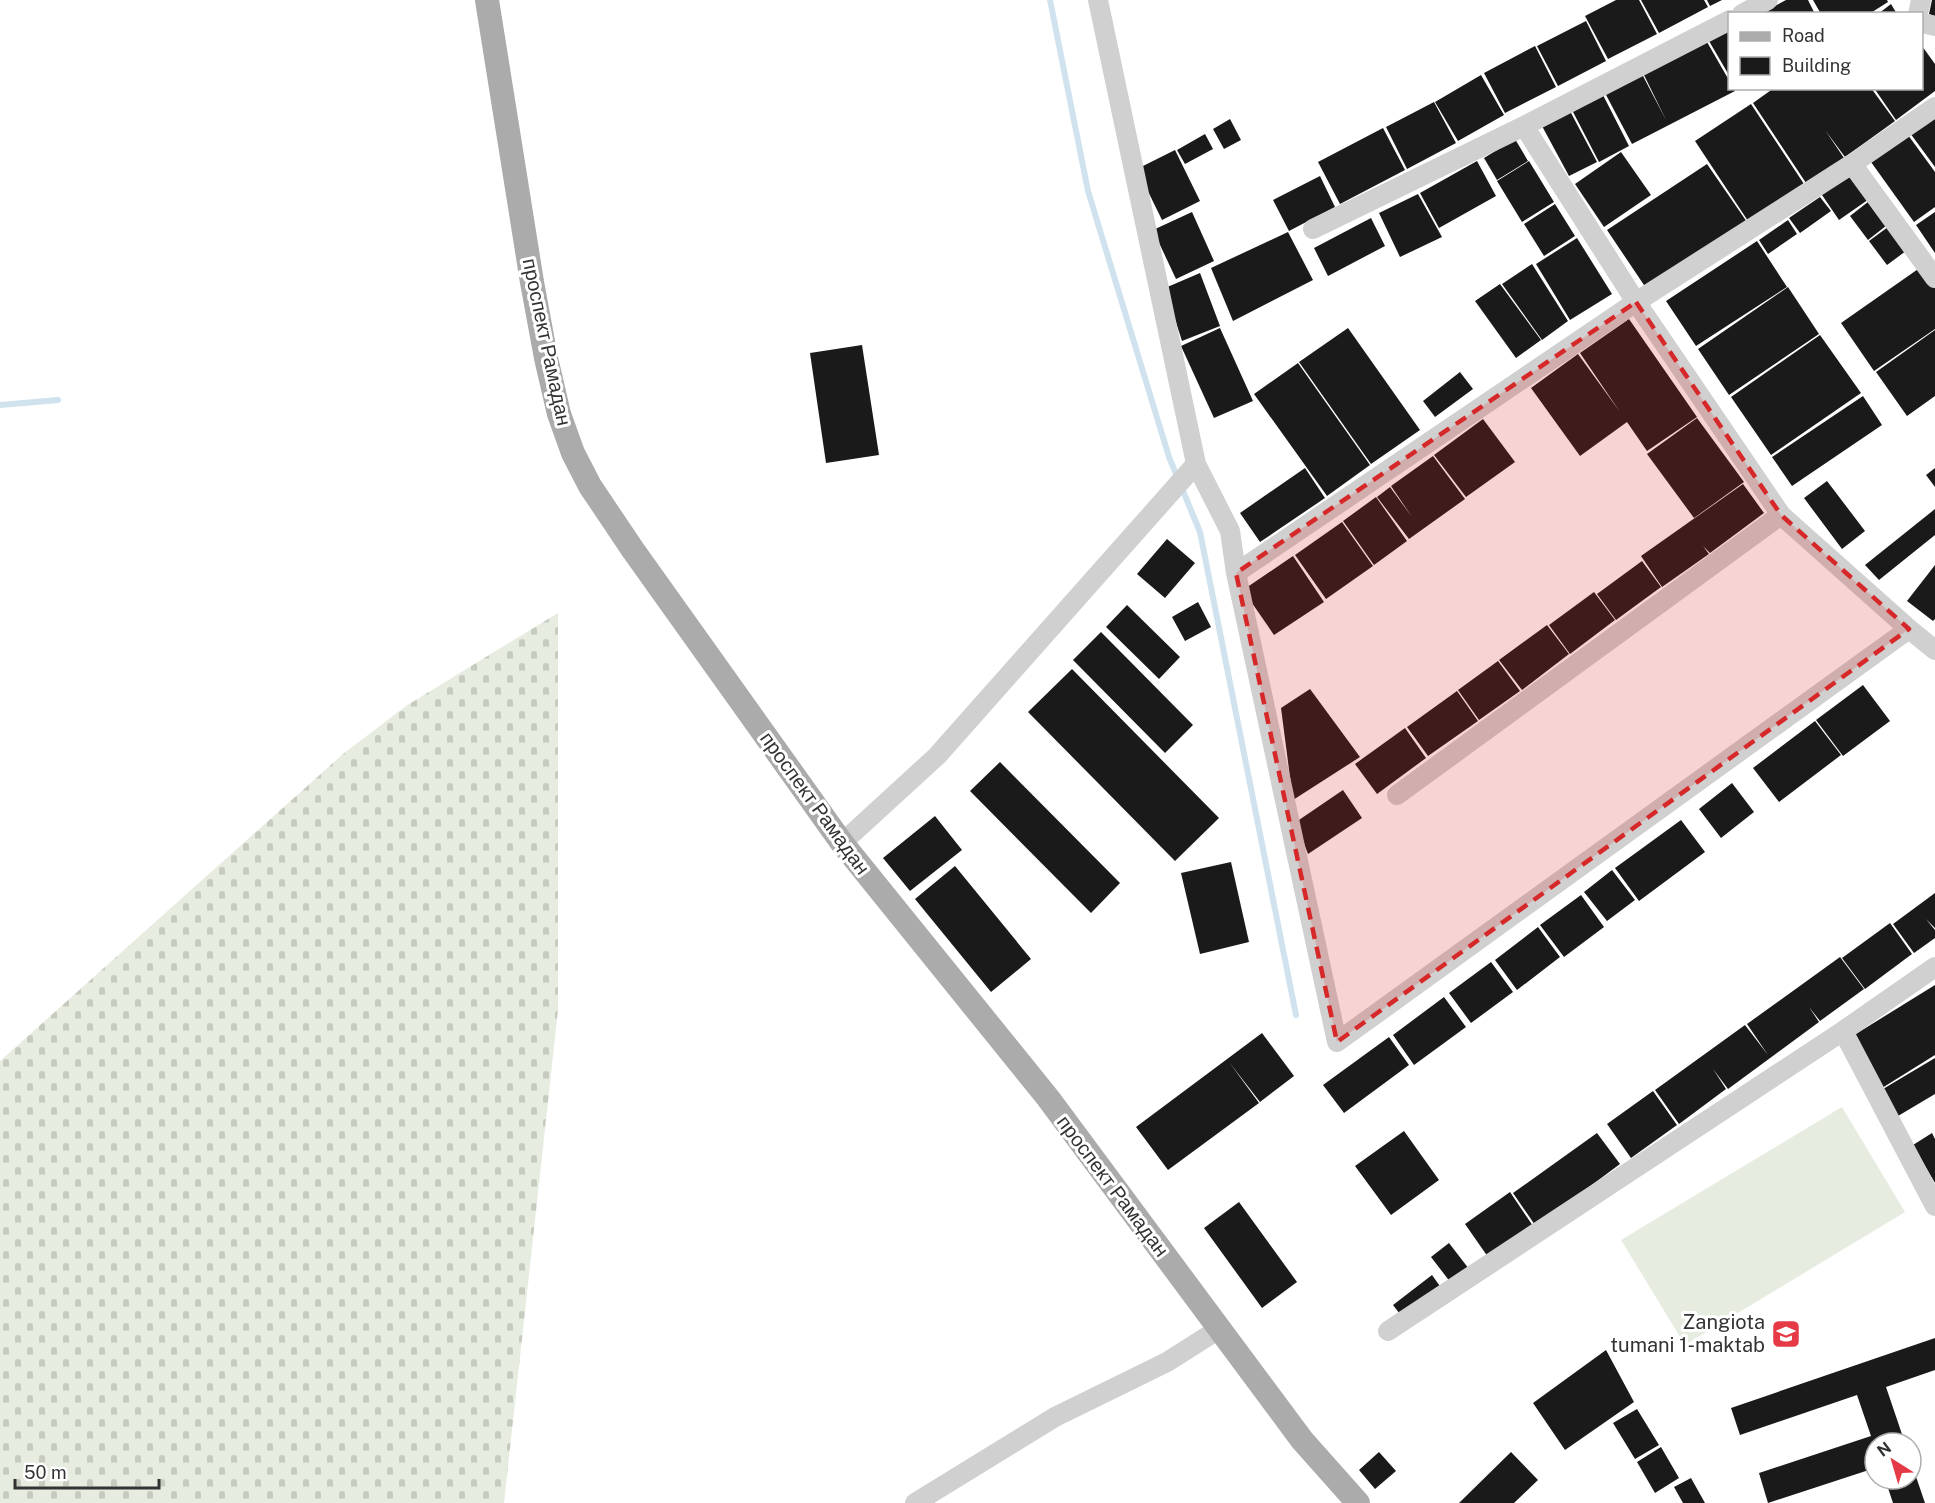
<svg xmlns="http://www.w3.org/2000/svg" width="1935" height="1503" viewBox="0 0 1935 1503" font-family="'Public Sans',sans-serif">
	<defs>
		<pattern id="cemetery-stones" width="16" height="16" patternUnits="userSpaceOnUse" patternTransform="scale(1.5)"><rect width="16" height="16" fill="#e6ecdf"/><path d="M2 7V4a2 2 0 0 1 4 0v3zM10 15v-3a2 2 0 0 1 4 0v3z" fill="#c6cbc0"/></pattern>
	</defs>
	<rect width="100%" height="100%" fill="#fff"/>
	<path fill="url(#cemetery-stones)" d="M558 613V1010L504 1503H0V1061L343 754 406 706Z"/>
	<path fill="#e6ecdf" d="M1842 1107 1905 1212 1685 1345 1621 1240Z"/>
	<g fill="none" stroke-linecap="round" stroke-linejoin="round">
		<path stroke="#cfe2ee" stroke-width="6" d="M1050 0 1088 191 1169 457 1200 532 1296 1015
			M0 405 58 400"/>
	</g>
	<path fill="#1a1a1a" d="M1616 0H1639L1657 34 1608 59 1585 16Z
		M1641 0H1704L1708 7 1659 33Z
		M1707 0H1722L1710 6Z
		M1786 0H1808L1815 14H1760Z
		M1813 0H1887L1888 2 1869 14H1821Z
		M1932 0H1935V16L1929 14Z
		M1891 4 1897 14H1878Z
		M1586 21 1606 61 1558 86 1537 46Z
		M1730 30V77L1709 41Z
		M1707 42 1730 82V88H1733L1735 91 1632 144 1605 93 1642 74 1666 120 1643 73Z
		M1535 46 1556 87 1505 113 1484 73Z
		M1922 46 1935 64V91L1896 120 1874 88H1922Z
		M1481 75 1504 115 1458 141 1435 102Z
		M1774 88H1871L1895 121 1845 157 1825 130 1844 158 1806 183 1753 103Z
		M1603 95 1629 146 1599 162 1572 110Z
		M1434 102 1456 143 1407 169 1386 127Z
		M1751 104 1804 184 1748 221 1695 141Z
		M1570 111 1597 162 1569 176 1542 126Z
		M1935 115V167L1910 133Z
		M1230 119 1241 140 1224 149 1213 129Z
		M1383 128 1405 170 1340 204 1318 162Z
		M1205 134 1213 149 1185 164 1177 150Z
		M1908 135 1935 172V207L1914 222 1871 162Z
		M1515 139 1528 161 1497 180 1484 158Z
		M1175 150 1200 201 1162 220 1137 169Z
		M1621 152 1651 195 1604 227 1575 184Z
		M1477 161 1496 196 1439 228 1420 193Z
		M1529 161 1554 202 1522 222 1497 181Z
		M1707 164 1747 222 1646 288 1607 230Z
		M1854 172 1872 197 1839 220 1822 195Z
		M1320 176 1335 207 1289 231 1273 200Z
		M1418 194 1442 237 1400 257 1379 213Z
		M1820 197 1831 211 1800 233 1789 218Z
		M1873 198 1891 222 1868 240 1850 216Z
		M1555 204 1575 236 1544 256 1524 224Z
		M1192 212 1214 261 1176 279 1153 230Z
		M1935 212V253L1916 225Z
		M1371 218 1385 246 1328 276 1314 248Z
		M1788 220 1797 234 1768 254 1759 240Z
		M1892 224 1910 248 1887 265 1869 241Z
		M1288 232 1313 280 1233 321 1211 268Z
		M1577 238 1612 294 1570 320 1536 264Z
		M1757 241 1787 287 1696 346 1666 301Z
		M1532 264 1568 321 1542 340 1502 284Z
		M1921 267 1935 287V329L1874 371 1841 323Z
		M1200 273 1220 326 1182 341 1165 288Z
		M1500 284 1541 340 1516 358 1475 301Z
		M1788 287 1819 334 1729 395 1698 349Z
		M1629 319 1697 417 1647 451 1627 422 1580 456 1531 388 1578 354 1620 412 1580 353Z
		M1220 328 1253 401 1214 418 1181 346Z
		M1348 328 1420 430 1371 464 1299 362Z
		M1935 330V396L1907 416 1876 372Z
		M1820 335 1861 393 1771 455 1731 397Z
		M862 345 879 455 826 463 810 353Z
		M1298 363 1370 465 1327 496 1254 394Z
		M1460 372 1473 389 1435 417 1423 401Z
		M1863 396 1882 425 1792 486 1772 457Z
		M1697 418 1744 482 1694 518 1647 454Z
		M1483 419 1515 462 1466 497 1434 455Z
		M1433 456 1465 499 1409 539 1377 497 1390 487 1412 517 1391 486Z
		M1305 468 1325 498 1260 542 1240 513Z
		M1935 468V487L1926 475Z
		M1827 481 1865 531 1842 549 1804 498Z
		M1743 484 1764 513 1710 553 1703 546 1709 554 1662 587 1641 556Z
		M1376 497 1407 541 1374 565 1343 521Z
		M1935 509V535L1879 580 1865 565Z
		M1342 522 1373 566 1326 599 1295 555Z
		M1167 539 1195 563 1165 598 1137 574Z
		M1293 556 1324 602 1274 635 1243 590Z
		M1642 561 1661 587 1616 620 1597 594Z
		M1935 565V619L1933 621 1907 601Z
		M1594 592 1615 620 1570 654 1549 625Z
		M1198 602 1211 627 1185 641 1172 617Z
		M1127 605 1180 657 1159 679 1106 627Z
		M1547 625 1569 654 1522 690 1499 660Z
		M1101 632 1193 725 1165 753 1073 660Z
		M1498 661 1520 691 1479 720 1458 690Z
		M1072 669 1219 818 1175 861 1028 712Z
		M1863 685 1890 721 1843 756 1816 720Z
		M1310 689 1360 757 1293 800 1281 708Z
		M1457 691 1478 721 1428 756 1407 727Z
		M1815 721 1841 755 1779 802 1753 768Z
		M1405 728 1426 758 1377 794 1355 764Z
		M1000 762 1120 883 1091 913 970 791Z
		M1732 783 1754 812 1721 838 1699 809Z
		M1343 790 1362 818 1308 854 1296 822Z
		M935 816 962 850 910 891 883 858Z
		M1681 820 1705 852 1639 901 1615 868Z
		M1231 862 1249 942 1200 954 1181 873Z
		M955 866 1031 959 991 992 915 899Z
		M1612 870 1635 900 1607 921 1584 892Z
		M1935 893V928L1926 919 1935 930V938L1914 953 1893 924Z
		M1581 895 1604 927 1564 957 1540 925Z
		M1890 923 1912 954 1865 989 1842 958Z
		M1538 927 1560 957 1517 990 1495 960Z
		M1840 957 1864 989 1820 1021 1809 1007 1819 1022 1728 1089 1713 1069 1726 1089 1679 1124 1655 1090 1745 1025 1768 1055 1747 1024Z
		M1491 962 1513 992 1471 1023 1449 993Z
		M1935 985V1055L1882 1088 1851 1037Z
		M1444 997 1466 1027 1414 1065 1393 1035Z
		M1262 1033 1294 1076 1260 1102 1229 1062 1259 1103 1168 1170 1136 1127Z
		M1389 1037 1409 1065 1344 1113 1323 1085Z
		M1935 1058V1094L1898 1116 1883 1089Z
		M1653 1091 1677 1125 1631 1158 1607 1124Z
		M1404 1131 1439 1180 1391 1215 1355 1166Z
		M1597 1133 1620 1164 1585 1190 1579 1182 1585 1190 1535 1225 1513 1193Z
		M1932 1133 1935 1139V1183L1913 1145Z
		M1510 1192 1533 1226 1488 1257 1465 1224Z
		M1239 1202 1297 1282 1262 1308 1204 1228Z
		M1449 1243 1469 1269 1451 1283 1431 1257Z
		M1432 1275 1442 1289 1403 1318 1393 1305Z
		M1935 1338V1370L1886 1387 1905 1443H1875V1468L1768 1503 1759 1473 1871 1436 1857 1395 1740 1435 1731 1408Z
		M1606 1350 1634 1402 1565 1450 1533 1403Z
		M1637 1409 1659 1445 1635 1459 1613 1423Z
		M1661 1447 1679 1478 1655 1493 1637 1462Z
		M1379 1452 1396 1471 1375 1489 1359 1470Z
		M1511 1452 1538 1480 1514 1503H1459Z
		M1911 1462 1925 1503H1893L1885 1479H1911Z
		M1691 1478 1705 1503H1683L1674 1487Z"/>
	<g fill="none" stroke-linecap="round" stroke-linejoin="round">
		<path stroke="#d0d0d0" stroke-width="20" d="M1098 0 1196 464 1230 531 1236 573 1337 1042 1909 629
			M1742 14 1768 0
			M1918 14 1921 0
			M1922 23 1935 26
			M1524 126 1636 302 1781 515 1909 629 1935 650
			M1852 164 1935 278
			M1313 229 1524 126 1730 20
			M1236 573 1636 302 1852 164 1935 107
			M1397 795 1781 515
			M842 843 937 756 1196 464
			M1843 1031 1935 1206
			M1388 1331 1843 1031 1935 967
			M915 1503 1055 1417 1167 1362 1219 1329"/>
		<path stroke="#ababab" stroke-width="24" d="M487 0 532 282 546 358 559 414 573 453 590 486 633 550 842 843 1048 1098 1302 1440 1358 1503"/>
	</g>
	<path fill="#d62828" fill-opacity="0.2" stroke="#d62828" stroke-width="4.5" stroke-dasharray="12 8" stroke-linejoin="round" d="M1636 302 1781 515 1909 629 1337 1042 1236 573Z"/>
	<defs>
		<g id="school-square" transform="scale(1.5)"><rect x="-9" y="-9" width="18" height="18" rx="4" fill="#e63946" stroke="#fff"/><path d="M0-5L7-2L0 1L-7-2ZM-4 1L0 2.5L4 1V4Q0 6-4 4Z" fill="#fff"/></g>
	</defs>
	<g fill-rule="evenodd">
		<use href="#school-square" x="1786" y="1334"/>
	</g>
	<g text-anchor="middle" stroke-width="6" stroke-linejoin="round" paint-order="stroke">
		<g font-size="20" fill="#333" stroke="#fff">
			<text transform="translate(547 342) rotate(78)" y="7">проспект Рамадан</text>
			<text transform="translate(815 803) rotate(54)" y="7">проспект Рамадан</text>
			<text transform="translate(1113 1186) rotate(53)" y="7">проспект Рамадан</text>
		</g>
		<g font-size="20" fill="#333" stroke="#fff" text-anchor="end">
			<text x="1765" y="1329">Zangiota<tspan x="1765" dy="23">tumani 1-maktab</tspan></text>
		</g>
	</g>
	<rect x="1728" y="12" width="195" height="78" fill="#ffffff" stroke="#adadad" stroke-width="1.5"/>
	<rect x="1740" y="32" width="30" height="9" fill="#ababab" stroke="#adadad" stroke-width="1.5"/>
	<text x="1782" y="42" font-size="18" fill="#333333">Road</text>
	<rect x="1740" y="57" width="30" height="18" fill="#1a1a1a" stroke="#adadad" stroke-width="1.5"/>
	<text x="1782" y="72" font-size="18" fill="#333333">Building</text>
	<g transform="translate(1893 1461) rotate(323)"><circle r="28" fill="#ffffff" stroke="#adadad" stroke-width="1.5"/>
	<path d="M0-4.5L10 22L0 15L-10 22Z" fill="#e63946"/>
	<text y="-9" font-size="16" font-weight="bold" text-anchor="middle" fill="#333333">N</text>
	</g>
	<path d="M15 1479v9h144v-9" fill="none" stroke="#333333" stroke-width="3"/>
	<text x="24" y="1479" font-size="18" fill="#333333" stroke="#ffffff" stroke-width="4.5" paint-order="stroke">50 m</text>
</svg>
